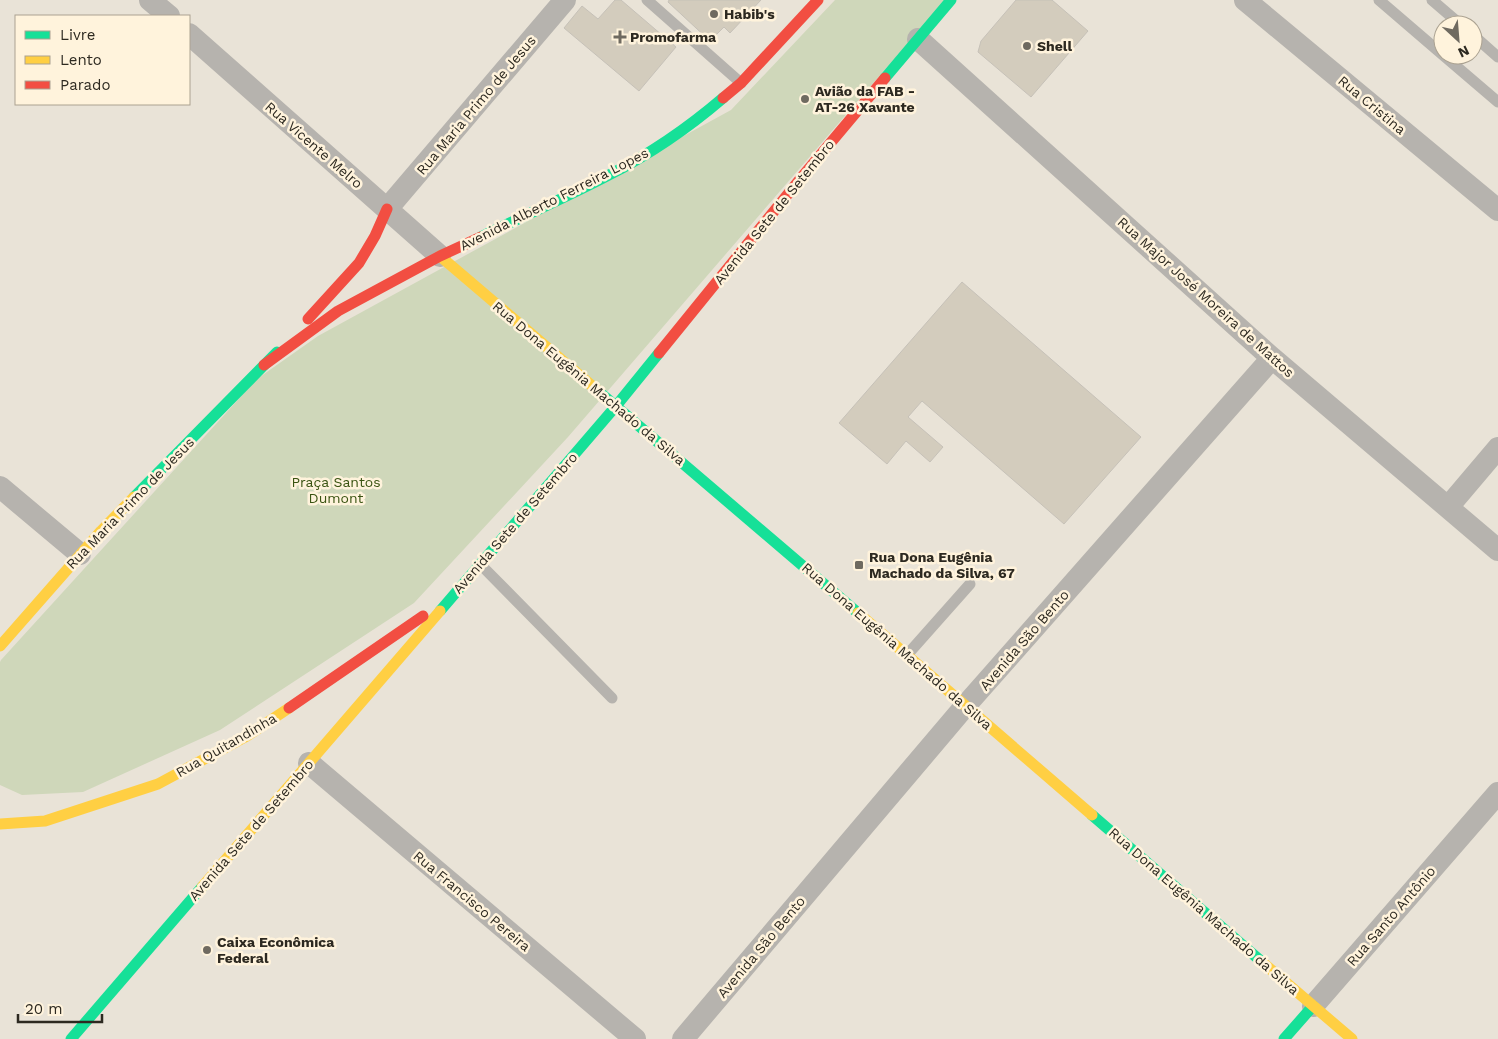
<svg xmlns="http://www.w3.org/2000/svg" width="1498" height="1039" viewBox="0 0 1498 1039" font-family="'Work Sans',sans-serif">
	<rect width="100%" height="100%" fill="#e9e3d7"/>
	<path fill="#cfd7ba" d="M835 0H945L568 437 414 603 220 730 83 792 22 795 0 785V662L1 660 257 379 318 336 731 110Z"/>
	<path fill="#d3ccbd" stroke="#c6c1b8" d="M615 0H621L676 47 639 91 564 28 582 6 598 19Z
		M669 0H761L730 33 724 27 710 41 668 2Z
		M1016 0H1052L1088 31 1031 97 978 52 981 41Z
		M962 282 1141 437 1064 524 922 401 908 417 943 447 930 462 906 441 887 464 839 423Z"/>
	<g fill="none" stroke-linecap="round" stroke-linejoin="round">
		<path stroke="#b6b3ae" stroke-width="11" d="M647 0 741 83
			M1379 0 1443 55
			M1432 0 1461 25
			M1473 35 1498 57
			M1443 55 1498 102
			M480 564 612 698
			M907 655 970 584"/>
		<path stroke="#b6b3ae" stroke-width="22" d="M150 0 169 16
			M1245 0 1498 210
			M189 34 440 256
			M918 39 1272 358 1498 550
			M387 209 565 0
			M0 487 80 554
			M1448 507 1498 448
			M309 763 635 1039
			M1313 1006 1498 793
			M683 1039 966 705 1272 358"/>
		<path stroke="#16e098" stroke-width="11" d="M885 78 951 0
			M481 237C523 216 567 197 609 175 650 154 688 128 723 98
			M598 391 858 613
			M134 497 277 352
			M440 611 616 406 659 353
			M1092 815 1262 962
			M71 1039 202 887
			M1284 1039 1313 1006"/>
		<path stroke="#ffcf43" stroke-width="11" d="M440 256 598 391
			M858 613 1092 815
			M0 646 101 531 134 497
			M0 824 45 821 158 784 247 736 289 708
			M202 887 440 611
			M1262 962 1352 1039"/>
		<path stroke="#f24e42" stroke-width="11" d="M723 98 741 83 818 0
			M308 319 359 263 375 236 387 209
			M659 353 801 178 885 78
			M264 365 338 311 440 256 481 237
			M289 708 423 616"/>
	</g>
	<g fill="#6f6a60" stroke="#fff3dc" stroke-width="2">
		<circle cx="714" cy="14" r="5"/>
		<path d="M617.5 29.5h5v5h5v5h-5v5h-5v-5h-5v-5h5z"/>
		<circle cx="1027" cy="46" r="5"/>
		<circle cx="805" cy="99" r="5"/>
		<rect x="854" y="560" width="10" height="10" rx="2.5"/>
		<circle cx="207" cy="950" r="5"/>
	</g>
	<g text-anchor="middle" stroke-width="5" stroke-linejoin="round" paint-order="stroke">
		<g font-size="14" font-weight="bold" fill="#2d2920" stroke="#fff3dc" text-anchor="start">
			<text x="724" y="19">Habib's</text>
			<text x="630" y="42">Promofarma</text>
			<text x="1037" y="51">Shell</text>
			<text x="815" y="96">Avião da FAB -<tspan x="815" dy="16">AT-26 Xavante</tspan></text>
			<text x="869" y="562">Rua Dona Eugênia<tspan x="869" dy="16">Machado da Silva, 67</tspan></text>
			<text x="217" y="947">Caixa Econômica<tspan x="217" dy="16">Federal</tspan></text>
		</g>
		<g font-size="14" fill="#2d2920" stroke="#fff3dc">
			<text transform="translate(476 105) rotate(-50)" y="5">Rua Maria Primo de Jesus</text>
			<text transform="translate(1372 105) rotate(40)" y="5">Rua Cristina</text>
			<text transform="translate(314 145) rotate(41)" y="5">Rua Vicente Melro</text>
			<text transform="translate(554 199) rotate(-27)" y="5">Avenida Alberto Ferreira Lopes</text>
			<text transform="translate(774 212) rotate(-51)" y="5">Avenida Sete de Setembro</text>
			<text transform="translate(1206 297) rotate(42)" y="5">Rua Major José Moreira de Mattos</text>
			<text transform="translate(589 383) rotate(40)" y="5">Rua Dona Eugênia Machado da Silva</text>
			<text transform="translate(130 503) rotate(-46)" y="5">Rua Maria Primo de Jesus</text>
			<text transform="translate(515 523) rotate(-49)" y="5">Avenida Sete de Setembro</text>
			<text transform="translate(1024 640) rotate(-49)" y="5">Avenida São Bento</text>
			<text transform="translate(897 646) rotate(41)" y="5">Rua Dona Eugênia Machado da Silva</text>
			<text transform="translate(226 745) rotate(-30)" y="5">Rua Quitandinha</text>
			<text transform="translate(251 830) rotate(-49)" y="5">Avenida Sete de Setembro</text>
			<text transform="translate(472 901) rotate(40)" y="5">Rua Francisco Pereira</text>
			<text transform="translate(1204 911) rotate(41)" y="5">Rua Dona Eugênia Machado da Silva</text>
			<text transform="translate(1391 916) rotate(-49)" y="5">Rua Santo Antônio</text>
			<text transform="translate(761 947) rotate(-50)" y="5">Avenida São Bento</text>
		</g>
		<g font-size="14" fill="#395311" stroke="#fff3dc">
			<text x="336" y="487">Praça Santos<tspan x="336" dy="16">Dumont</tspan></text>
		</g>
	</g>
	<rect x="15" y="15" width="175" height="90" fill="#fff3dc" stroke="#aba291"/>
	<rect x="25" y="31" width="25" height="8" fill="#16e098" stroke="#aba291"/>
	<text x="60" y="40" font-size="15" fill="#2d2920">Livre</text>
	<rect x="25" y="56" width="25" height="8" fill="#ffcf43" stroke="#aba291"/>
	<text x="60" y="65" font-size="15" fill="#2d2920">Lento</text>
	<rect x="25" y="81" width="25" height="8" fill="#f24e42" stroke="#aba291"/>
	<text x="60" y="90" font-size="15" fill="#2d2920">Parado</text>
	<g transform="translate(1458 40) rotate(154)"><circle r="24" fill="#fff3dc" stroke="#aba291"/>
	<path d="M0-4L9 19L0 12L-9 19Z" fill="#6f6a60"/>
	<text y="-8" font-size="14" font-weight="bold" text-anchor="middle" fill="#2d2920">N</text>
	</g>
	<path d="M18 1014v8h84v-8" fill="none" stroke="#2d2920" stroke-width="2.5"/>
	<text x="25" y="1014" font-size="15" fill="#2d2920" stroke="#fff3dc" stroke-width="4" paint-order="stroke">20 m</text>
</svg>
